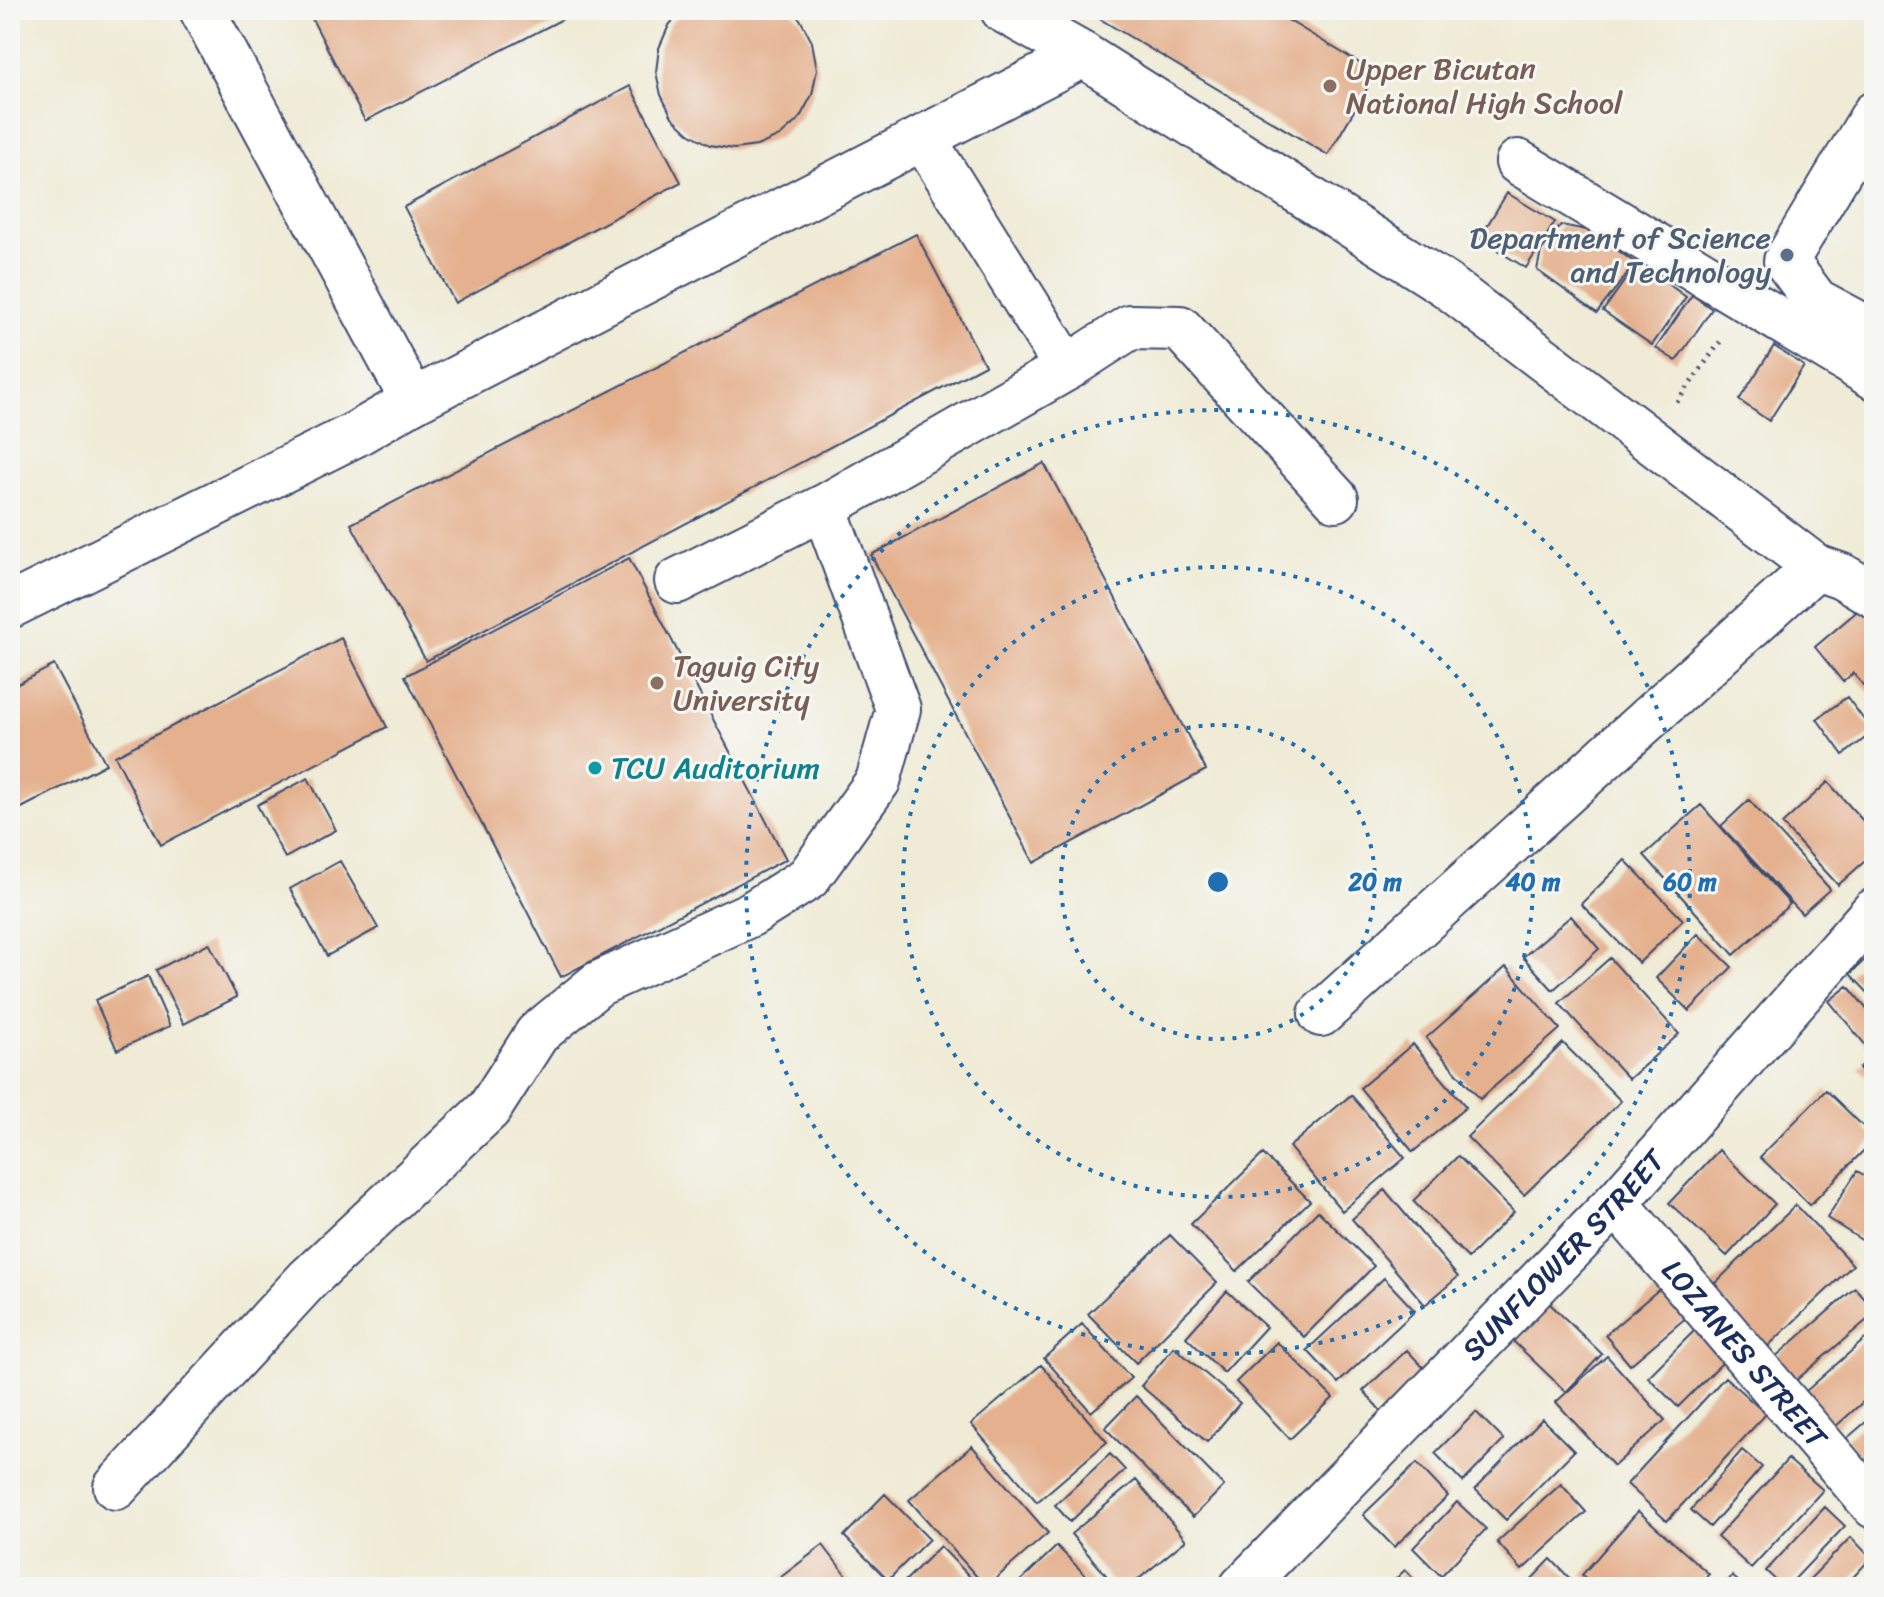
<svg xmlns="http://www.w3.org/2000/svg" width="1884" height="1597" viewBox="0 0 1884 1597" font-family="Sriracha,sans-serif">
	<rect width="100%" height="100%" fill="#f6f6f2"/>
	<filter id="ink" filterUnits="userSpaceOnUse"><feTurbulence type="fractalNoise" baseFrequency=".0125" numOctaves="2"/><feDisplacementMap in="SourceGraphic" scale="16" xChannelSelector="R" yChannelSelector="G"/><feConvolveMatrix kernelMatrix="1 2 1 2 8 2 1 2 1" color-interpolation-filters="sRGB"/></filter>
	<filter id="wash" filterUnits="userSpaceOnUse"><feTurbulence type="fractalNoise" baseFrequency=".006" numOctaves="4" result="noise"/><feDisplacementMap in="SourceGraphic" scale="32" xChannelSelector="R" yChannelSelector="G"/><feGaussianBlur stdDeviation="1.8" result="paint"/><feColorMatrix in="noise" values="0 0 0 0 0 0 0 0 0 0 0 0 0 0 0 0 0 1.4 0 .05"/><feComposite in="paint" operator="in"/></filter>
	<g filter="url(#wash)">
		<rect width="100%" height="100%" fill="#efebd6"/>
		<g id="blocks">
			<path fill="#e4b08e" d="M330 10H580L365 121 312 19Z
				M683 10H790L800 19 812 42 817 69 812 95 799 119 780 136 757 146 734 149 710 145 689 133 672 117 661 95 656 72 659 48 669 25Z
				M1085 10H1271L1376 73 1328 155Z
				M630 86 681 182 455 303 404 207Z
				M1507 193 1555 222 1526 268 1479 239Z
				M1561 225 1592 231 1635 263 1597 313 1537 270 1541 251Z
				M916 234 985 365 426 661 351 524Z
				M1638 262 1686 297 1652 345 1603 311Z
				M1692 295 1712 309 1676 361 1656 348Z
				M1774 346 1804 366 1769 421 1739 400Z
				M1044 463 1206 770 1034 863 871 555Z
				M629 558 786 859 561 977 405 676Z
				M1874 597V698L1853 673 1843 682 1815 647Z
				M341 638 387 727 161 845 115 756Z
				M54 665 106 764 10 814V688Z
				M1847 697 1873 732 1843 755 1817 719Z
				M308 778 336 830 285 858 257 805Z
				M1828 782 1874 833V853L1838 885 1782 824Z
				M1749 800 1830 889 1802 914 1721 826Z
				M1701 805 1790 904 1734 955 1644 855Z
				M1625 860 1683 920 1639 963 1581 904Z
				M340 861 378 928 327 956 290 889Z
				M1571 916 1599 949 1553 990 1523 957Z
				M1698 934 1732 967 1689 1011 1656 978Z
				M209 943 237 997 184 1024 156 970Z
				M1874 951V999L1850 974Z
				M1610 958 1679 1034 1629 1079 1559 1003Z
				M1506 967 1560 1029 1480 1099 1426 1038Z
				M148 976 170 1026 117 1050 95 1000Z
				M1848 986 1874 1018V1042L1867 1047 1829 1001Z
				M1563 1043 1621 1101 1524 1195 1467 1137Z
				M1413 1044 1466 1107 1413 1152 1360 1088Z
				M1874 1054V1084L1859 1068Z
				M1826 1090 1874 1137V1140L1810 1205 1760 1157Z
				M1351 1095 1405 1158 1342 1211 1289 1147Z
				M1719 1150 1775 1204 1727 1256 1669 1203Z
				M1263 1154 1310 1201 1237 1271 1191 1224Z
				M1458 1156 1514 1212 1468 1258 1413 1201Z
				M1857 1171 1874 1181V1248L1827 1218Z
				M1385 1190 1458 1277 1425 1305 1352 1219Z
				M1796 1205 1853 1265 1767 1347 1710 1288Z
				M1318 1211 1374 1266 1304 1337 1248 1282Z
				M1170 1235 1217 1283 1136 1363 1088 1314Z
				M1384 1278 1415 1311 1338 1383 1307 1350Z
				M1663 1286 1688 1316 1630 1365 1605 1335Z
				M1855 1288 1874 1309V1314L1794 1382 1774 1358Z
				M1227 1291 1266 1327 1224 1373 1186 1337Z
				M1547 1301 1602 1354 1566 1392 1511 1339Z
				M1082 1324 1131 1378 1091 1412 1044 1358Z
				M1697 1328 1727 1358 1678 1407 1648 1377Z
				M1874 1331V1392L1835 1427 1805 1392Z
				M1277 1342 1333 1398 1290 1439 1236 1382Z
				M1174 1347 1240 1403 1207 1442 1141 1386Z
				M1407 1350 1435 1380 1390 1421 1363 1391Z
				M1607 1356 1665 1420 1614 1466 1556 1402Z
				M1041 1365 1107 1442 1037 1502 971 1424Z
				M1725 1377 1766 1414 1667 1521 1627 1484Z
				M1136 1396 1224 1486 1193 1517 1105 1428Z
				M1476 1412 1504 1440 1463 1482 1435 1453Z
				M1874 1415V1472L1846 1439Z
				M1542 1419 1574 1451 1506 1520 1475 1489Z
				M972 1446 1048 1533 986 1587 909 1500Z
				M1742 1450 1762 1467 1710 1527 1691 1510Z
				M1110 1454 1125 1470 1070 1522 1055 1505Z
				M1788 1459 1823 1490 1751 1568 1717 1537Z
				M1417 1463 1448 1496 1394 1547 1363 1515Z
				M1136 1480 1186 1540 1129 1587H1116L1071 1534Z
				M1561 1484 1586 1512 1522 1570 1497 1542Z
				M885 1494 929 1539 888 1580 844 1536Z
				M1457 1502 1486 1529 1441 1576 1413 1548Z
				M1825 1507 1845 1526 1787 1587H1783L1766 1571Z
				M1638 1511 1709 1574 1697 1587H1596L1582 1575Z
				M1851 1537 1871 1558 1844 1587H1802Z
				M823 1545 855 1587H768Z
				M940 1546 980 1587H899Z
				M1057 1546 1097 1587H1014Z
				M1551 1559 1578 1587H1524Z
				M1405 1570 1421 1587H1387Z
				M1732 1576 1745 1587H1722Z"/>
		</g>
	</g>
	<g filter="url(#ink)">
		<use href="#blocks" fill-opacity="0" stroke="#3b4b70" stroke-width="2"/>
		<g fill="none" stroke-linecap="round" stroke-linejoin="round">
			<g stroke="#3b4b70" stroke-width="48">
				<g id="minor">
					<path d="M202 10 413 401"/>
					<path d="M1003 10 1083 55 1446 285 1816 567 1842 576 1874 595"/>
					<path d="M1874 114 1786 261 1816 301 1874 332"/>
					<path d="M1518 162 1874 377"/>
					<path d="M1067 368 1130 327 1180 328 1336 499"/>
					<path d="M677 581 824 507"/>
					<path d="M10 606 356 434 413 401 1083 55"/>
					<path d="M1321 1014 1816 567"/>
					<path id="s1" d="M1616 1203 1874 1506"/>
					<path d="M116 1487 308 1279 489 1109 537 1034 598 984 751 914 808 878 878 781 898 709 824 507 1067 368 923 138"/>
					<path id="s2" d="M1242 1587 1616 1203 1874 911"/>
				</g>
			</g>
			<path stroke="#3b4b70" stroke-width="5" stroke-dasharray="2 6" stroke-linecap="butt" d="M1677 402 1720 342"/>
			<use href="#minor" stroke="#fff" stroke-width="44"/>
		</g>
	</g>
	<g fill="none" stroke="#1f6fb2" stroke-width="4" stroke-dasharray="4 8">
		<circle cx="1218" cy="882" r="157"/>
		<circle cx="1218" cy="882" r="315"/>
		<circle cx="1218" cy="882" r="472"/>
	</g>
	<g fill="#8d6e63" stroke="#f6f6f2" stroke-width="3">
		<circle cx="1330" cy="86" r="8"/>
		<circle cx="657" cy="683" r="8"/>
	</g>
	<circle fill="#5c6f8a" stroke="#f6f6f2" stroke-width="3" cx="1787" cy="255" r="8"/>
	<circle fill="#0f9aa8" stroke="#f6f6f2" stroke-width="3" cx="595" cy="768" r="8"/>
	<g text-anchor="middle" stroke-width="6" stroke-linejoin="round" paint-order="stroke">
		<g font-size="30" fill="#785e54" stroke="#f6f6f2" text-anchor="start">
			<text x="1346" y="79">Upper Bicutan<tspan x="1346" dy="34">National High School</tspan></text>
			<text x="673" y="676">Taguig City<tspan x="673" dy="34">University</tspan></text>
		</g>
		<g font-size="30" fill="#4e5e75" stroke="#f6f6f2" text-anchor="end">
			<text x="1771" y="248">Department of Science<tspan x="1771" dy="34">and Technology</tspan></text>
		</g>
		<g font-size="30" fill="#0d838f" stroke="#f6f6f2" text-anchor="start">
			<text x="611" y="778">TCU Auditorium</text>
		</g>
		<g font-size="30" fill="#1b2f5e" stroke="#f6f6f2">
			<text dy="10" stroke="none"><textPath href="#s2" startOffset="462">SUNFLOWER STREET</textPath></text>
			<text dy="10" stroke="none"><textPath href="#s1" startOffset="198">LOZANES STREET</textPath></text>
		</g>
	</g>
	<circle cx="1218" cy="882" r="12" fill="#1f6fb2" stroke="#f6f6f2" stroke-width="4"/>
	<g font-size="24" text-anchor="middle" font-weight="bold" fill="#1f6fb2" stroke="#f6f6f2" stroke-width="6" stroke-linejoin="round" paint-order="stroke">
		<text x="1375" y="890">20 m</text>
		<text x="1533" y="890">40 m</text>
		<text x="1690" y="890">60 m</text>
	</g>
	<rect width="1884" height="1597" fill="none" stroke="#f6f6f2" stroke-width="40"/>
</svg>
